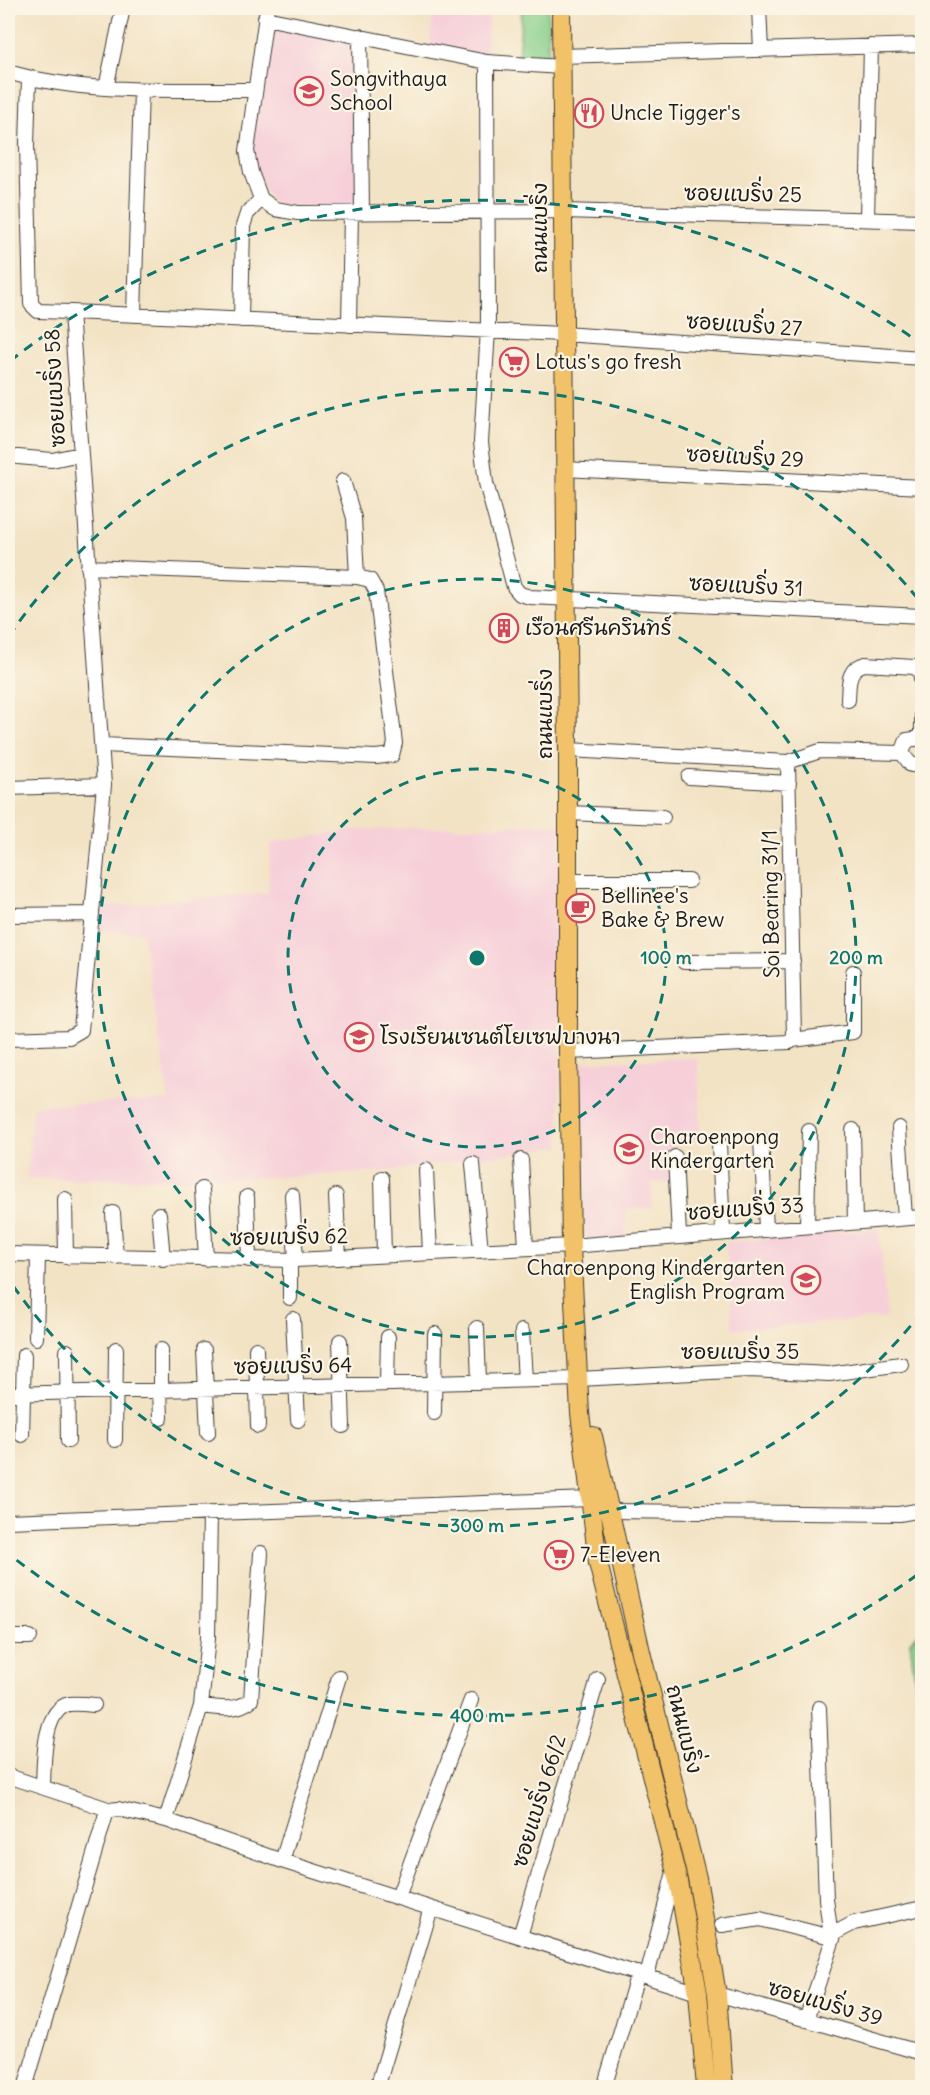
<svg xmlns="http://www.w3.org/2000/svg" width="930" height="2095" viewBox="0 0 930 2095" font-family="Delius,'Playpen Sans Thai',sans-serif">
	<rect width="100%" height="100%" fill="#fcf5e5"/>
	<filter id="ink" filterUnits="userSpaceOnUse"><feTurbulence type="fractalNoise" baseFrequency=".0167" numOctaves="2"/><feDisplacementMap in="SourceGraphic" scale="12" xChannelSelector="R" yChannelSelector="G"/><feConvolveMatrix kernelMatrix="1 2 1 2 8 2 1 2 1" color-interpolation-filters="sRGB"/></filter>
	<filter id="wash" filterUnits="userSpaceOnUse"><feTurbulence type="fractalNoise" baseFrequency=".008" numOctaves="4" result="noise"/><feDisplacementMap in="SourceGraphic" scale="24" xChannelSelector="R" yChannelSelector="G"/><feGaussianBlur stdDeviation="1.35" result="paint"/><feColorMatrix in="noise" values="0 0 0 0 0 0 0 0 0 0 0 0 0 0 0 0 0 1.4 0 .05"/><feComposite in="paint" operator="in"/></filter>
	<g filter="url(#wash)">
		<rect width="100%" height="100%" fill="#f3e3c5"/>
		<path fill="#f6cfd9" d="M434 8H490L485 56 429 50Z
			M269 23 357 41 359 209 284 206 272 201 256 177 252 141Z
			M560 824V1146L381 1172 225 1179H27L33 1106 169 1100 142 932 101 931 102 907 268 893 271 843 353 830Z
			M698 1058 701 1140 674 1141 676 1182 651 1183 652 1208 625 1209 626 1237 586 1239 581 1062Z
			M879 1229 887 1318 733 1329 726 1242Z"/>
		<path fill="#85ce89" stroke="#507552" stroke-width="1.5" d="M522 8H548V60L518 58Z
			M922 1630V1735L910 1642Z"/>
	</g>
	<g filter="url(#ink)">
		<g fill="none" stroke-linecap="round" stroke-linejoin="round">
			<g stroke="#3c3a35" stroke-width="16">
				<path id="minor" d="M759 8 761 50
					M265 18 487 62 561 67
					M360 36 362 212
					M561 56 922 45
					M487 62 488 330 481 442 486 483 514 587 520 594 530 597 922 616
					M8 72C86 95 173 89 254 90
					M29 78 27 145 31 304 38 311 71 312
					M106 88 123 8
					M261 199 275 209 298 213 562 211 922 221
					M867 218 871 46
					M134 314 141 90
					M241 320 243 226 247 214 261 199 251 172 247 151 267 8
					M349 325 351 213
					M18 457 52 460 80 454
					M564 469 922 487
					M343 481 354 518 357 577
					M88 567 357 577 370 580 376 591 395 743 392 755 376 757 102 745
					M848 700C849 684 847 668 865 664L914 667 920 671 922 685
					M922 738 907 740 902 753 911 765H922
					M922 738V690
					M788 762 820 751 902 753
					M689 777 789 783
					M8 788 104 785 71 312 563 334 922 358
					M568 813 663 817
					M568 881H689
					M8 915 92 914
					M684 962 793 961
					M8 1039 69 1037 81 1030 104 785
					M793 1040 853 1032V972
					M568 1052 790 1042 794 1036 788 762 568 750
					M899 1128 905 1218
					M853 1130 855 1222
					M761 1140 766 1228
					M719 1143 723 1231
					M675 1157 679 1235
					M521 1160 526 1248
					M473 1164 481 1251
					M426 1170 430 1253
					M382 1178 384 1255
					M202 1189 206 1259
					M292 1195 296 1260
					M336 1196 339 1258
					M247 1197 249 1260
					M65 1199 66 1257
					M113 1213 116 1257
					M159 1214 163 1259
					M807 1225 809 1131
					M8 1254 296 1260 571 1246 922 1217
					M290 1260V1298
					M293 1319 298 1420
					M477 1328 479 1382
					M522 1331 525 1380
					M36 1338 38 1256
					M340 1341 343 1426
					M256 1349 258 1426
					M161 1350V1389
					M204 1350 208 1433
					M67 1351 68 1441
					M387 1384 388 1337
					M160 1389 161 1418
					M8 1394 579 1379 749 1370 829 1374 901 1364
					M434 1413 435 1334
					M22 1435 24 1355
					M115 1440 116 1349
					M609 1511 899 1514 922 1510
					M8 1521 590 1499
					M8 1637H30
					M201 1706C219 1708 236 1712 251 1700L261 1553
					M8 1776 111 1810 118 1809 166 1820 282 1861 698 1993
					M43 1787C44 1766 42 1710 69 1704 77 1703 86 1704 94 1705
					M166 1820 201 1706 208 1638 210 1513
					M282 1861 339 1677
					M398 1897 471 1700
					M722 1925 760 1919 831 1937 826 1899 819 1708
					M520 1936 598 1679
					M647 1976 675 1868
					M717 1994 922 2053
					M806 2020 835 1933 854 1923 922 1908
					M25 2088 106 1814 111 1810
					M377 2088 431 1908
					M604 2088 638 1973"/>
			</g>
			<g stroke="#3c3a35" stroke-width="20">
				<path id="major" d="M561 8 568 750V1052L571 1246 580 1413 598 1563 678 1881 698 1993 706 2088
					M593 1436 641 1652 697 1878 717 1994 724 2088"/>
			</g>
			<use href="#minor" stroke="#fff" stroke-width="14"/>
			<use href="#major" stroke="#f2c26a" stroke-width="18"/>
		</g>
	</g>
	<g fill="none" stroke="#0f766e" stroke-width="3" stroke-dasharray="10 8">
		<circle cx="477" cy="958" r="189"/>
		<circle cx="477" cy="958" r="379"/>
		<path d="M922 1312A568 568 0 0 1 9 1280M9 636A568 568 0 0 1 922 604"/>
		<path d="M917 1575A758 758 0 0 1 10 1555M10 361A758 758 0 0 1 917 341"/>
	</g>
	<defs>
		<g id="school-ring" transform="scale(1.5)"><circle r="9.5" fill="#fcf5e5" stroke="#d1495b" stroke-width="1.5"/><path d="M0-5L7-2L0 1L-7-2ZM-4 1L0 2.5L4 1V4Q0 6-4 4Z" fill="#d1495b"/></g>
		<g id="restaurant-ring" transform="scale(1.5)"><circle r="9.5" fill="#fcf5e5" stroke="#d1495b" stroke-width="1.5"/><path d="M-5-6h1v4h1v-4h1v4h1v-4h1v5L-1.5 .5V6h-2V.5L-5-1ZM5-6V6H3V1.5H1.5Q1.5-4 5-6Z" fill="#d1495b"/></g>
		<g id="supermarket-ring" transform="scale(1.5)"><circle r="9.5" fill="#fcf5e5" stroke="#d1495b" stroke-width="1.5"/><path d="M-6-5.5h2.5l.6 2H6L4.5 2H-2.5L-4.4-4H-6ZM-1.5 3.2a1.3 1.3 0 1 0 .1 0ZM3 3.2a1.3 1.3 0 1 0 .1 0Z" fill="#d1495b"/></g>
		<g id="building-ring" transform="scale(1.5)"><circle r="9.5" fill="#fcf5e5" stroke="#d1495b" stroke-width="1.5"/><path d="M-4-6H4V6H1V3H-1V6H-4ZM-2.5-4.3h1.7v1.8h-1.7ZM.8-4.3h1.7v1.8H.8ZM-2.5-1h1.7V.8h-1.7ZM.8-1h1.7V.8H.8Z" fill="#d1495b"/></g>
		<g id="cafe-ring" transform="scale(1.5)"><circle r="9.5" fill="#fcf5e5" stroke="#d1495b" stroke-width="1.5"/><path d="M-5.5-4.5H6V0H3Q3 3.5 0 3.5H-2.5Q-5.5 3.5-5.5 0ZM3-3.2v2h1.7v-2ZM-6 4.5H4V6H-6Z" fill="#d1495b"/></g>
	</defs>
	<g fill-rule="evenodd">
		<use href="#school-ring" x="309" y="91"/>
		<use href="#restaurant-ring" x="589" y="113"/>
		<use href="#supermarket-ring" x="514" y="362"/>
		<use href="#building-ring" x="504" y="628"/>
		<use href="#cafe-ring" x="580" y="908"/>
		<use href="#school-ring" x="359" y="1037"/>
		<use href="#school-ring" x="629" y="1149"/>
		<use href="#school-ring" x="806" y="1280"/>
		<use href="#supermarket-ring" x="559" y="1555"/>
	</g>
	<g text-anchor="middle" stroke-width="4.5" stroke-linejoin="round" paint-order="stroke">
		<g font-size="21" fill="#1c1c1c" stroke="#fcf5e5" text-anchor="start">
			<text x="330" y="86">Songvithaya<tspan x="330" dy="24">School</tspan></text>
			<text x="610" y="120">Uncle Tigger's</text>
			<text x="535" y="369">Lotus's go fresh</text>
			<text x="525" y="635">เรือนศรีนครินทร์</text>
			<text x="601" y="903">Bellinee's<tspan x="601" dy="24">Bake &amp; Brew</tspan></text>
			<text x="380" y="1044">โรงเรียนเซนต์โยเซฟบางนา</text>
			<text x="650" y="1144">Charoenpong<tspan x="650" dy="24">Kindergarten</tspan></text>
			<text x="785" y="1275" text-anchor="end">Charoenpong Kindergarten<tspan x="785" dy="24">English Program</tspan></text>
			<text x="580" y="1562">7-Eleven</text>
		</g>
		<g font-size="21" fill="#1c1c1c" stroke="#fcf5e5">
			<text transform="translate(743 194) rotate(1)" y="7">ซอยแบริ่ง 25</text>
			<text transform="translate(540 228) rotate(-90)" y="7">ถนนแบริ่ง</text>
			<text transform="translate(744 325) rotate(4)" y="7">ซอยแบริ่ง 27</text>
			<text transform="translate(55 388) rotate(-93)" y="7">ซอยแบริ่ง 58</text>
			<text transform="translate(745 457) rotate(3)" y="7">ซอยแบริ่ง 29</text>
			<text transform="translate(746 586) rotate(3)" y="7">ซอยแบริ่ง 31</text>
			<text transform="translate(545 714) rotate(-90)" y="7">ถนนแบริ่ง</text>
			<text transform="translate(771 904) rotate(-91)" y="7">Soi Bearing 31/1</text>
			<text transform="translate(745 1209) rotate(-4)" y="7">ซอยแบริ่ง 33</text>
			<text transform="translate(289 1237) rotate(-1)" y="7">ซอยแบริ่ง 62</text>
			<text x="740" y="1359">ซอยแบริ่ง 35</text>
			<text transform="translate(293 1366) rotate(-1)" y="7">ซอยแบริ่ง 64</text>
			<text transform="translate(684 1729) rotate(76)" y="7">ถนนแบริ่ง</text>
			<text transform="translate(539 1801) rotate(-73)" y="7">ซอยแบริ่ง 66/2</text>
			<text transform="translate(825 2003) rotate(16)" y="7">ซอยแบริ่ง 39</text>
		</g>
	</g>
	<circle cx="477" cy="958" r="9" fill="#0f766e" stroke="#fcf5e5" stroke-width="3"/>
	<g font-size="18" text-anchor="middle" font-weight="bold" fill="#0f766e" stroke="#fcf5e5" stroke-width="4.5" stroke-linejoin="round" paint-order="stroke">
		<text x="666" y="964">100 m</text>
		<text x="856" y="964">200 m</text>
		<text x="477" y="1532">300 m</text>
		<text x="477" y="1722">400 m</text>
	</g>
	<rect width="930" height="2095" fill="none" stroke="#fcf5e5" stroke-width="30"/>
</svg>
